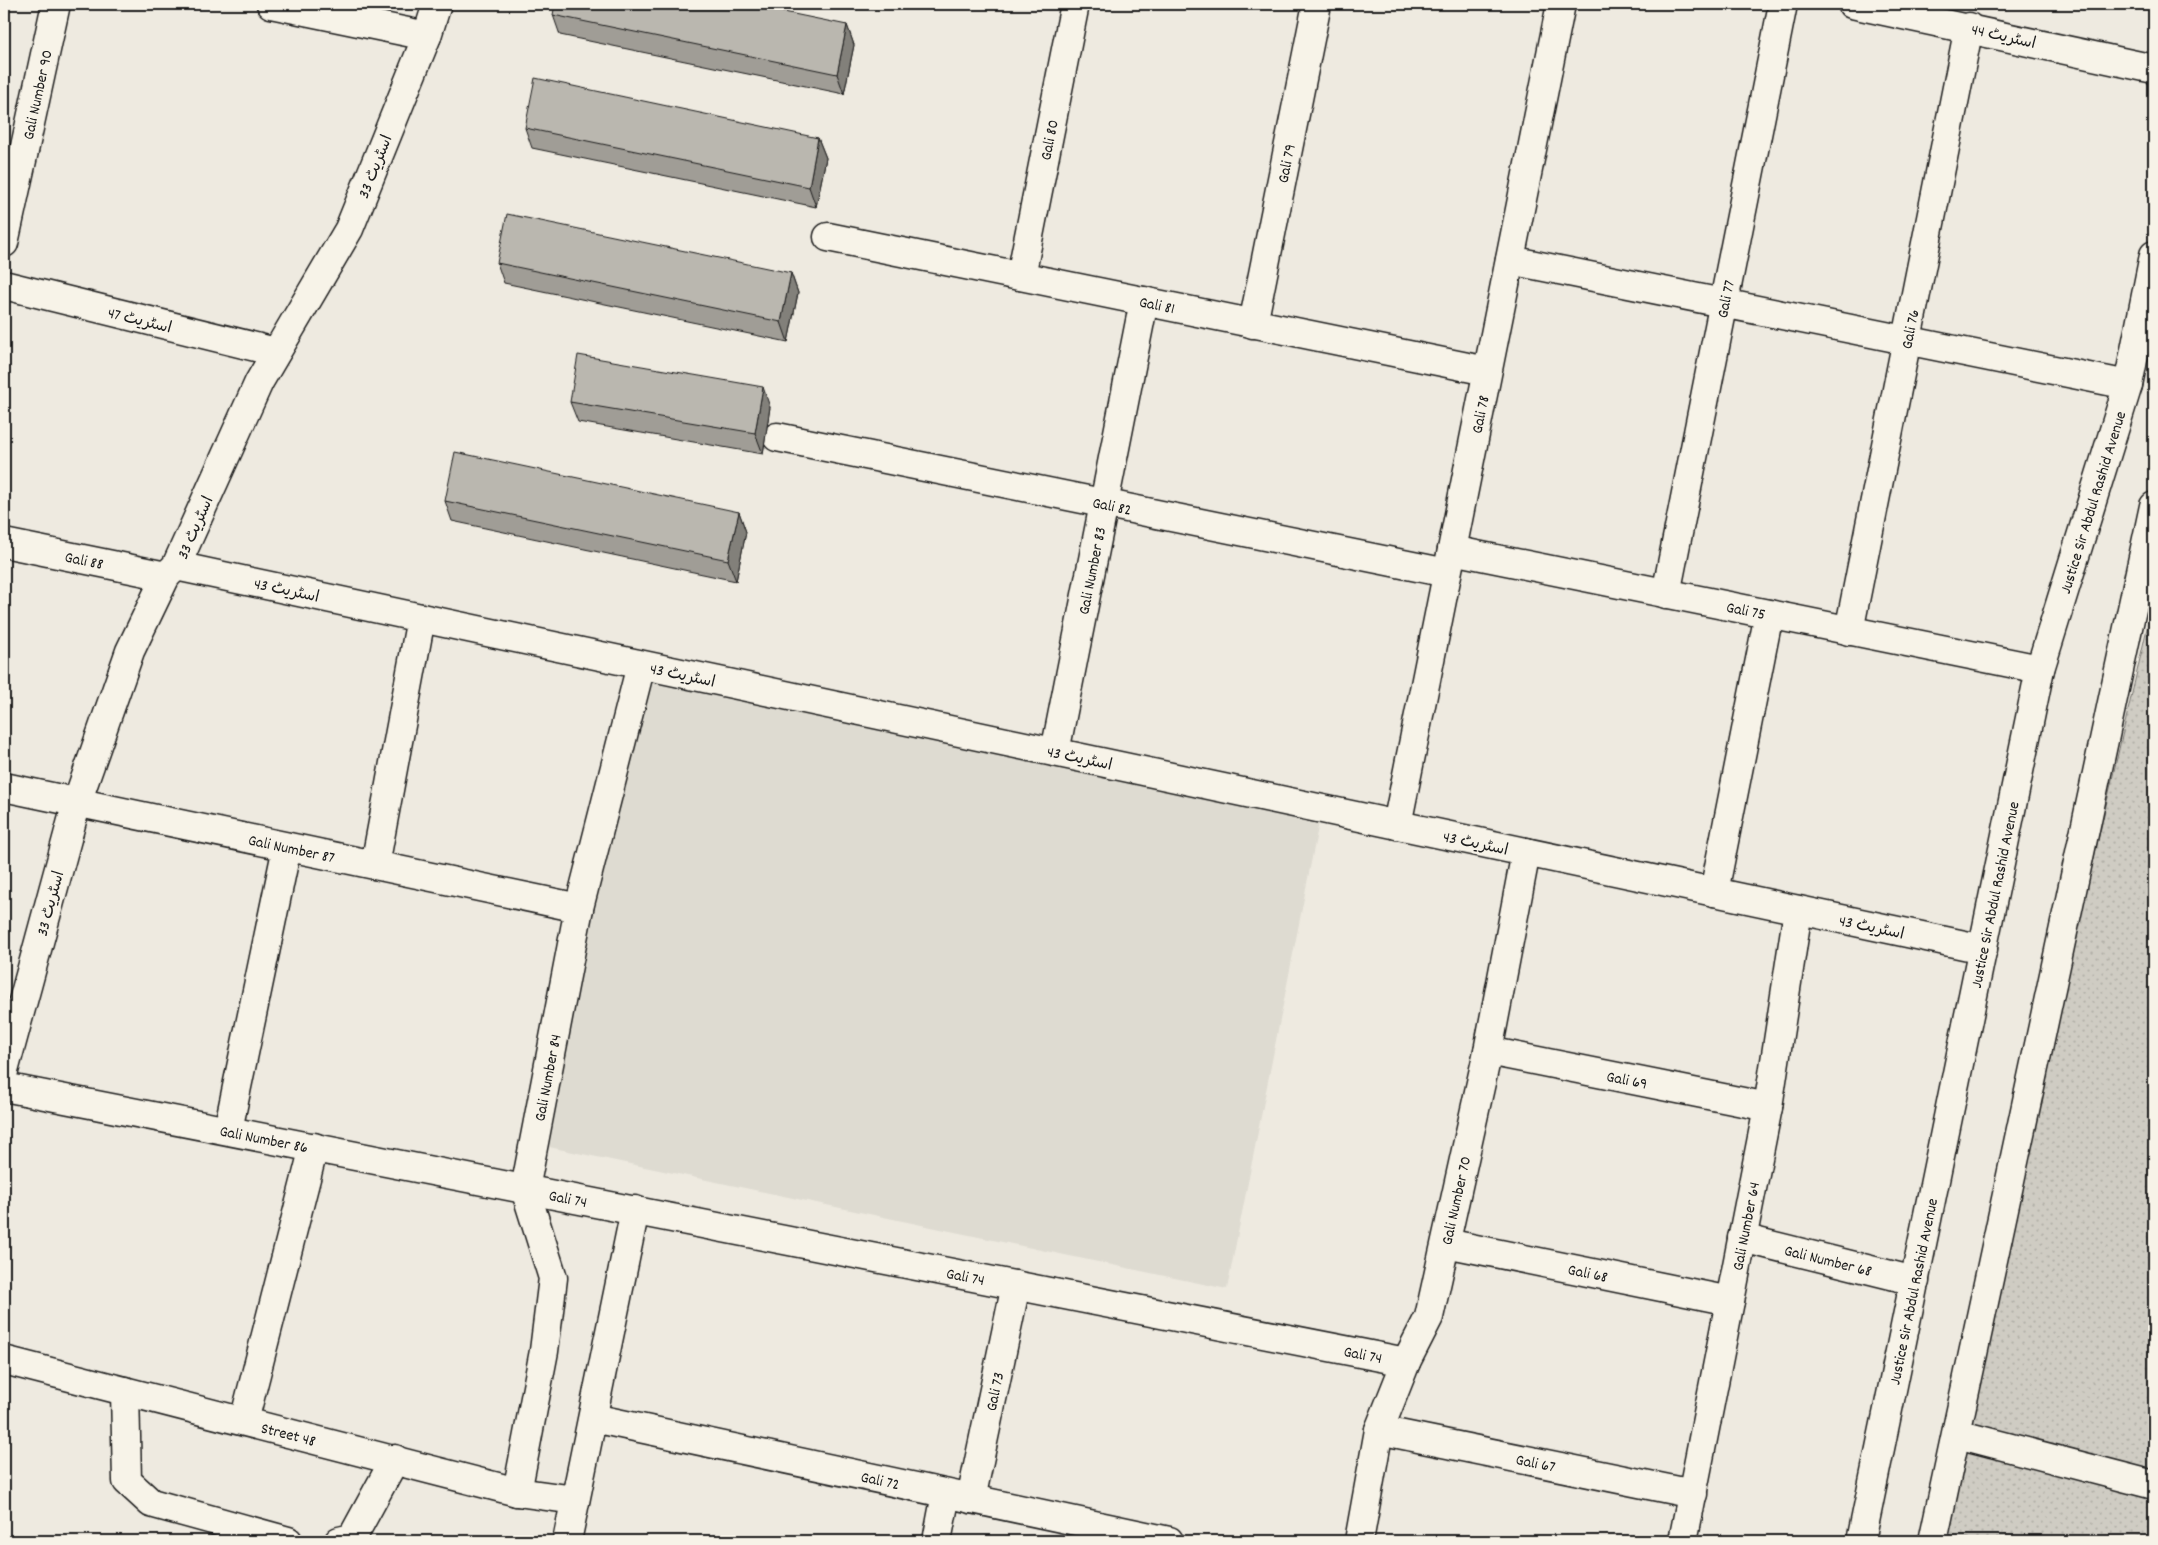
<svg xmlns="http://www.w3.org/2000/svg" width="2158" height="1545" viewBox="0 0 2158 1545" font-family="Dekko,'Playpen Sans Arabic',sans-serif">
	<defs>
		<pattern id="park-dots" width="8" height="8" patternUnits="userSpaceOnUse" patternTransform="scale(1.25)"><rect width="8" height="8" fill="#cfccc3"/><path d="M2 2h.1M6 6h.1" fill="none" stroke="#b1afa7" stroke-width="1.8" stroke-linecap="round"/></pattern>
	</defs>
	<rect width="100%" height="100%" fill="#eeeae0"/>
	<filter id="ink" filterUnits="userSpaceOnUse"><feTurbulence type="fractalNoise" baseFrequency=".02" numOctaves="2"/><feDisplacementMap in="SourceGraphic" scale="10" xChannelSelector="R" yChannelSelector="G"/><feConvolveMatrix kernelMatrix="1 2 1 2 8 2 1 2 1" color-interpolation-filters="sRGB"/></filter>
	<g filter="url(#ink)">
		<path fill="#dedbd1" d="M637 653 1321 812 1227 1289 549 1147Z"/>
		<path fill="url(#park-dots)" stroke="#767470" d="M2154 598V1541H1936Z"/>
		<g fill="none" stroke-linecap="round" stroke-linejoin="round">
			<g stroke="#1c1c1c" stroke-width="31">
				<g id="minor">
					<path d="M271 4 427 36"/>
					<path d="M1852 4 2154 69"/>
					<path id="s1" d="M828 237 1487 371"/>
					<path id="s2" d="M4 243 56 4"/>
					<path d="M1510 260 2128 385"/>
					<path id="s3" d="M1021 276 1075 4"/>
					<path d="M4 285 276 352"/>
					<path id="s4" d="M1253 324 1317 4"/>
					<path id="s5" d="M777 437 1447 573"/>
					<path id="s6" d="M4 543 166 576"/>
					<path id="s7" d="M1452 550 2040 669"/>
					<path d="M176 566 1983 949"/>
					<path id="s8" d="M1666 594 1783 4"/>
					<path id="s9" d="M1849 631 1969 27"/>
					<path id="s10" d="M1055 752 1144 301"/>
					<path id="s11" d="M4 787 579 908"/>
					<path id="s12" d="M1397 825 1561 4"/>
					<path d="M375 865 421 618"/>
					<path d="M1714 892 1769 614"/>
					<path id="s13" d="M1488 1051 1768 1107"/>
					<path d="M4 1071 77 802 130 651 166 576 176 566 259 382 349 229 427 36 437 4"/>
					<path id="s14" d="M4 1087 1406 1362"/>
					<path d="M228 1130 287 847"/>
					<path id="s15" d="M1742 1238 1915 1281"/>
					<path id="s16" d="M1446 1243 1730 1301"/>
					<path id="s17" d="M4 1360 517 1492 575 1500"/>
					<path d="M125 1391 127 1481 151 1503 288 1541"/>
					<path id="s18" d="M593 1418 1169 1541"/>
					<path d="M244 1421 314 1147"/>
					<path id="s19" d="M1379 1430 1693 1494"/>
					<path d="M1957 1434 2154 1485"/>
					<path id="s20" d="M517 1492 544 1351 553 1278 525 1189 579 908 641 665"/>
					<path id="s21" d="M971 1499 1016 1285"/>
					<path d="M339 1541 352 1538 395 1459"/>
					<path d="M567 1541 635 1210"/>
					<path d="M937 1541 946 1494"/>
					<path id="s22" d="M1359 1541 1379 1430 1406 1362 1429 1317 1488 1051 1526 852"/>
					<path id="s23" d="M1683 1541 1768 1107 1798 910"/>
					<path id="s24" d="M1861 1541 2040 669 2128 385 2154 255"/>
					<path d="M1933 1541 2154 506"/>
				</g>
			</g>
			<use href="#minor" stroke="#f7f3e8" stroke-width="28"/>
		</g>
		<path fill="#a09d96" stroke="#1c1c1c" d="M553 15 847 25 854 45 844 94 560 35Z
			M525 128 818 138 826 158 816 207 532 148Z
			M497 263 791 273 798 293 788 342 504 283Z
			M570 402 770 407 763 454 578 422Z
			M445 501 739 512 746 532 736 581 452 521Z"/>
		<path fill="#82807a" stroke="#1c1c1c" d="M847 25 854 45 844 94 837 74Z
			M818 138 826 158 816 207 809 187Z
			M791 273 798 293 788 342 781 322Z
			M763 387 770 407 763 454 755 433Z
			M739 512 746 532 736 581 728 560Z"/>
		<path fill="#bab7af" stroke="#1c1c1c" d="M555 4H745L847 25 837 74 553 15Z
			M535 78 818 138 809 187 525 128Z
			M507 214 791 273 781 322 497 263Z
			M578 355 763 387 755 433 570 402Z
			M455 452 739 512 728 560 445 501Z"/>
	</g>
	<g text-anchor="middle" stroke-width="4.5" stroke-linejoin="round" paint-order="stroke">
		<g font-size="16" fill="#1c1c1c" stroke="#f7f3e8">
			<text transform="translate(2004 35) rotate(13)" y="6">اسٹریٹ 44</text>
			<text dy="6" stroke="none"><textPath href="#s2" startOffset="152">Gali Number 90</textPath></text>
			<text dy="6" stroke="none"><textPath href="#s3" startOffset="139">Gali 80</textPath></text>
			<text dy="6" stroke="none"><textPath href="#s4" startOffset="164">Gali 79</textPath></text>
			<text transform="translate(374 166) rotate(-68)" y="6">اسٹریٹ 33</text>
			<text dy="6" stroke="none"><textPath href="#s8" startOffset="301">Gali 77</textPath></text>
			<text dy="6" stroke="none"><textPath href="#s1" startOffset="336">Gali 81</textPath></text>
			<text transform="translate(140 319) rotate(14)" y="6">اسٹریٹ 47</text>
			<text dy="6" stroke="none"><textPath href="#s9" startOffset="308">Gali 76</textPath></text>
			<text dy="6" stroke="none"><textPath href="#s12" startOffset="419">Gali 78</textPath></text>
			<text dy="6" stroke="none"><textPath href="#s24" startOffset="1065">Justice Sir Abdul Rashid Avenue</textPath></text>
			<text dy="6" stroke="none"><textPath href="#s5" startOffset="342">Gali 82</textPath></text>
			<text transform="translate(194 527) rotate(-66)" y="6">اسٹریٹ 33</text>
			<text dy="6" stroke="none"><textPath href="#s6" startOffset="82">Gali 88</textPath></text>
			<text dy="6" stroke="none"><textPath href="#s10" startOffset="185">Gali Number 83</textPath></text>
			<text transform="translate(287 589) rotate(12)" y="6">اسٹریٹ 43</text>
			<text dy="6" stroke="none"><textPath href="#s7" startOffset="300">Gali 75</textPath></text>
			<text transform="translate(683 674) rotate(12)" y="6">اسٹریٹ 43</text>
			<text transform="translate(1080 757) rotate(12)" y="6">اسٹریٹ 43</text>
			<text transform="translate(1476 842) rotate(12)" y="6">اسٹریٹ 43</text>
			<text dy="6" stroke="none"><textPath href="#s11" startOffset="294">Gali Number 87</textPath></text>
			<text dy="6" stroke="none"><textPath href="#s24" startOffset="660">Justice Sir Abdul Rashid Avenue</textPath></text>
			<text transform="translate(49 903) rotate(-75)" y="6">اسٹریٹ 33</text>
			<text transform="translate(1872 926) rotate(12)" y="6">اسٹریٹ 43</text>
			<text dy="6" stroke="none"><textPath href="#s20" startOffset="424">Gali Number 84</textPath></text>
			<text dy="6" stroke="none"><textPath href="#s13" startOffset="142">Gali 69</textPath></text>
			<text dy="6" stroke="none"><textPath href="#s14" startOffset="265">Gali Number 86</textPath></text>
			<text dy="6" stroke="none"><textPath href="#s14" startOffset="575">Gali 74</textPath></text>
			<text dy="6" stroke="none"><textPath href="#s22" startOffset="356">Gali Number 70</textPath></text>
			<text dy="6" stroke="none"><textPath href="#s23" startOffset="321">Gali Number 64</textPath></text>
			<text dy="6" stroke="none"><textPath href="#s15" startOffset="89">Gali Number 68</textPath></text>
			<text dy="6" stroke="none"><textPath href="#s16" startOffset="145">Gali 68</textPath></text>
			<text dy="6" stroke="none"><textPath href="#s14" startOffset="980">Gali 74</textPath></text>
			<text dy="6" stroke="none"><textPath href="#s24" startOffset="255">Justice Sir Abdul Rashid Avenue</textPath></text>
			<text dy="6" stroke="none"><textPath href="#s14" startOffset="1385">Gali 74</textPath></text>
			<text dy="6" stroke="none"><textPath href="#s21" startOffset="110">Gali 73</textPath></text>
			<text dy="6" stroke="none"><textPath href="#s17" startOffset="294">Street 48</textPath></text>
			<text dy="6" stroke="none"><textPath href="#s19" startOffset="160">Gali 67</textPath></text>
			<text dy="6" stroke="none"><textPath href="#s18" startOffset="294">Gali 72</textPath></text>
		</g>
	</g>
	<rect width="2158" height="1545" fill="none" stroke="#f7f3e8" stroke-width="20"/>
	<rect x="10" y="10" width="2138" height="1525" fill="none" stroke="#1c1c1c" stroke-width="2" filter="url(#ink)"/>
</svg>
